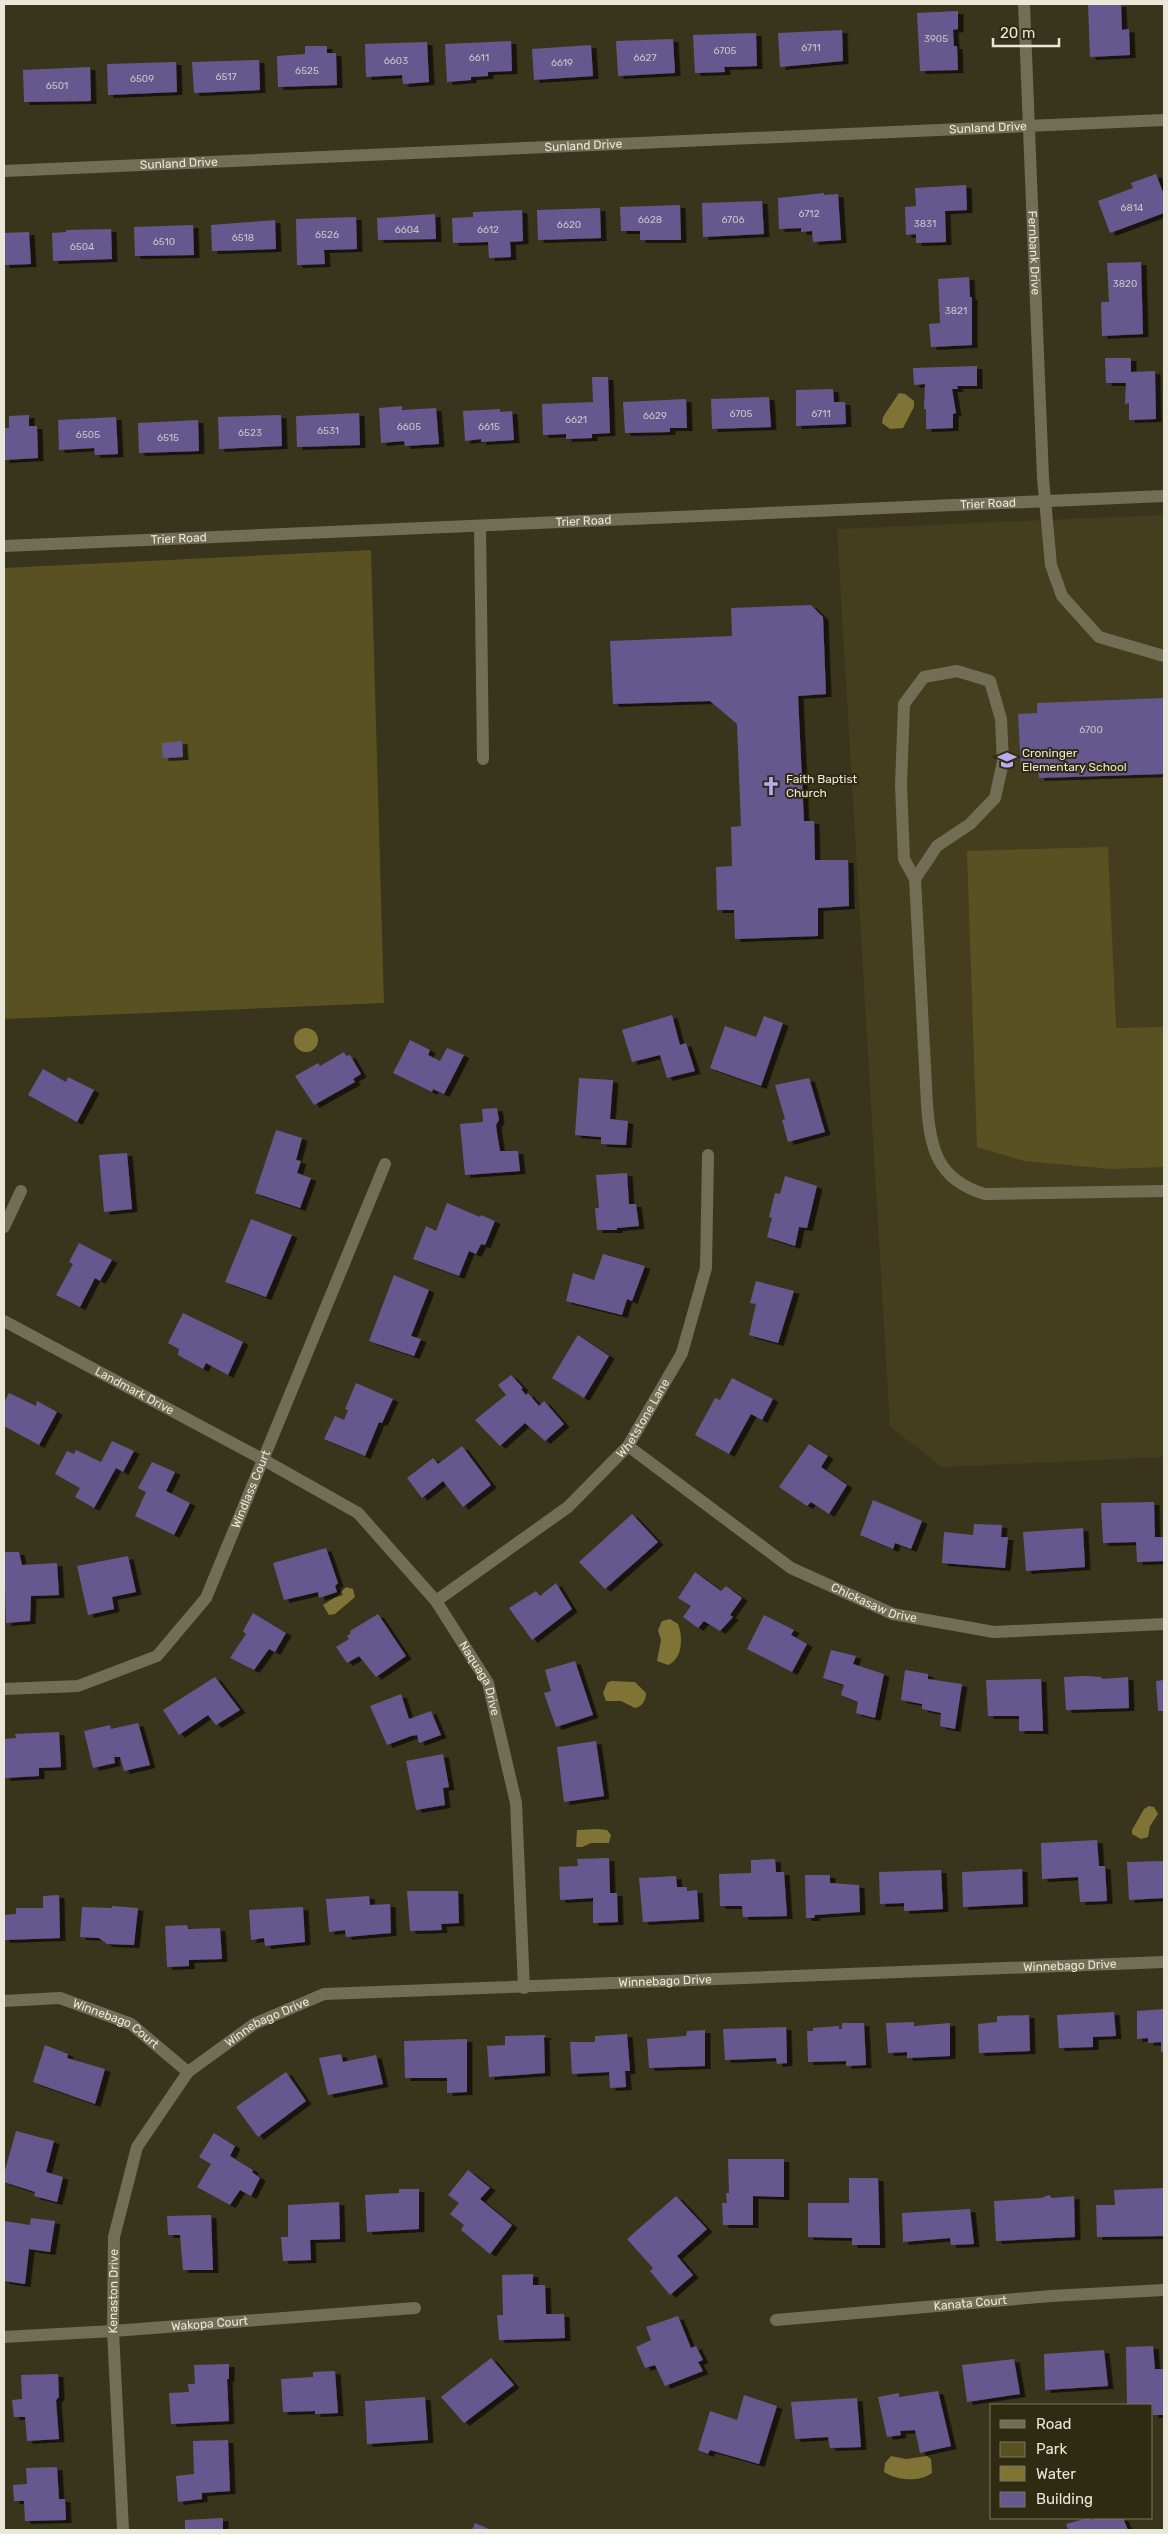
<svg xmlns="http://www.w3.org/2000/svg" width="1168" height="2534" viewBox="0 0 1168 2534" font-family="Rubik,sans-serif">
	<defs>
		<filter id="shadow"><feDropShadow dx="5.5" dy="3" stdDeviation="0" flood-color="#0009"/></filter>
	</defs>
	<rect width="100%" height="100%" fill="#39341c"/>
	<path fill="#443e1e" d="M1164 515V1457L942 1467 890 1427 837 529Z"/>
	<path fill="#5a5122" d="M371 550 384 1003 4 1019V568Z
		M1108 847 1116 1028 1164 1027V1167L1111 1169 1024 1161 977 1147 967 851Z"/>
	<path fill="#7f7436" d="M899 393 905 394 914 401V407L903 428 890 429 882 423 883 417Z
		M294 1040a12 12 0 1 1 24 0a12 12 0 1 1-24 0Z
		M346 1587 353 1589 355 1597 335 1614 329 1615 323 1605 337 1596Z
		M670 1619 678 1624C683 1636 683 1659 668 1665L657 1661 661 1640 658 1630 662 1621Z
		M611 1681 635 1682 646 1693C646 1700 642 1707 635 1708L621 1701H606L603 1693 607 1683Z
		M1149 1806 1154 1807 1158 1814 1150 1826 1148 1837 1141 1839 1132 1834V1830L1144 1809Z
		M598 1829 607 1830 611 1835 609 1843H591L582 1847H576L577 1830Z
		M891 2456 906 2459 927 2456 931 2459 932 2473C919 2483 896 2480 884 2472L885 2463Z"/>
	<path fill="#65598e" filter="url(#shadow)" d="M1088 4H1121L1122 30 1129 29 1130 55 1090 57Z
		M958 11V29L953 30 954 46H957L958 70 920 71 917 13Z
		M842 30 843 61 780 67 778 33Z
		M756 33 757 66 724 67 725 72 695 73 693 35Z
		M673 39 675 73 618 76 616 41Z
		M511 41 512 71 488 72V76L471 77V80L447 82 445 44Z
		M427 42 429 82 403 84 402 75 366 77 365 44Z
		M591 45 593 76 534 80 532 49Z
		M305 46H327V53H336L337 85 278 87 277 56 305 54Z
		M259 60 260 90 194 93 192 62Z
		M176 62 177 92 108 95 107 64Z
		M90 67 91 101 24 102 23 70Z
		M1156 174 1164 195V213L1110 233 1098 201 1133 188 1131 183Z
		M966 185 967 210 945 211 946 242 916 243V234L906 235 905 207 916 206 915 188Z
		M824 193V195L838 194 841 240 813 242 812 231 801 232V228L779 229 778 198Z
		M762 201 764 234 703 237 702 203Z
		M680 205 681 240H640V231H621L620 207Z
		M600 208 601 238 538 240 537 210Z
		M522 210 523 241 510 242 511 257 489 258 488 242 453 243 452 218 473 217V212Z
		M435 214 436 239 378 240 377 218Z
		M356 217 357 249 324 250 325 264 297 265 296 219Z
		M275 220 276 249 212 251 211 225Z
		M193 225 194 255 135 256 134 227Z
		M111 229 112 259 53 261 52 233 66 232V230Z
		M29 232 31 264 4 265V233Z
		M1141 262 1143 334 1102 336 1101 302H1109L1107 263Z
		M969 277 970 297H972V345L931 347 929 324 940 323 938 279Z
		M1105 358H1131V372L1155 371 1156 419 1129 420V403L1125 404 1126 383H1106Z
		M977 366V386H957L958 389H952L956 413 953 414V428L926 429V409H924L925 384 914 385 913 368Z
		M592 377H608L610 433 592 434V438L566 439V434L543 435 542 404 593 402Z
		M833 389 834 402H845L846 424 796 426V390Z
		M769 397 771 427 712 429 711 399Z
		M686 399 687 428H670V432L625 433 623 402Z
		M402 406V410L436 408 439 444 405 446 404 441 381 443 379 408Z
		M500 409V412L512 411 514 440 481 442V439L465 441 463 411Z
		M359 413 360 445 297 447 296 416Z
		M29 415V426H37L38 458 4 460V428H9V416Z
		M281 415 282 446 219 449 218 417Z
		M116 417 118 454 95 455 94 448 59 450 58 420Z
		M198 420 199 451 139 453 138 423Z
		M811 605 823 617 826 694 798 696 804 821H814L815 860H848L849 906 818 908V936L735 939 734 910H717L716 867 732 866 731 827 741 826 737 724 710 701 613 704 610 641 732 636 731 608Z
		M1164 698V774L1039 778 1038 768 1021 769 1018 714 1037 713V703Z
		M182 741 183 757 163 758 162 743Z
		M672 1015 680 1045 686 1043 695 1071 667 1078 660 1055 632 1062 622 1030Z
		M764 1016 783 1023 761 1086 710 1068 725 1026 756 1037Z
		M410 1040 430 1050 428 1055 440 1061 447 1048 464 1055 444 1094 433 1089 432 1092 393 1073Z
		M344 1052 346 1056 350 1055 361 1074 353 1079 355 1082 314 1105 295 1076 318 1063 320 1066Z
		M43 1069 66 1082 68 1077 94 1090 77 1122 28 1095Z
		M579 1078 613 1080 610 1119 628 1121 626 1145 601 1144V1137L575 1135Z
		M809 1078 825 1132 788 1142 782 1120 785 1119 775 1085Z
		M497 1108 499 1120 496 1125 497 1133 500 1151H518L520 1171 465 1175 460 1124 483 1122 482 1109Z
		M276 1130 302 1138 296 1160 301 1161 297 1173 311 1178 300 1208 255 1193Z
		M127 1153 132 1209 104 1212 99 1155Z
		M627 1173 629 1204H636L639 1226 617 1228V1230H597L595 1208H599L596 1175Z
		M785 1176 817 1186 807 1228 799 1227 795 1246 767 1237 772 1218 769 1217 775 1193 780 1194Z
		M447 1203 480 1217 481 1215 495 1221 485 1245 481 1244 476 1254 469 1251 459 1276 413 1259 426 1226 436 1231Z
		M251 1219 292 1235 266 1297 225 1282Z
		M79 1243 112 1260 100 1281 95 1278 80 1307 56 1295 73 1264 69 1262Z
		M603 1254 645 1266 632 1301 627 1299 622 1315 566 1301 573 1273 594 1280Z
		M394 1275 429 1290 411 1336 421 1339 414 1356 369 1341Z
		M756 1281 794 1291 778 1343 749 1335 756 1304 750 1303Z
		M183 1313 243 1342 228 1375 206 1363 203 1369 178 1355 179 1349 168 1343Z
		M578 1335 609 1356 584 1398 552 1378Z
		M511 1375 523 1388 521 1389 526 1395 528 1393 539 1406 544 1401 564 1424 545 1441 525 1423 500 1446 475 1420 506 1395 498 1385Z
		M732 1378 773 1399 762 1420 751 1414 729 1454 695 1435 715 1398 720 1400Z
		M356 1383 393 1399 382 1423 379 1422 365 1456 324 1439 335 1416 344 1420 348 1410 345 1409Z
		M9 1393 36 1406 37 1401 57 1412 39 1445 4 1426V1402Z
		M112 1441 134 1451 123 1472 116 1468 94 1508 75 1497 80 1488 55 1474 67 1451 74 1454 76 1450 101 1462Z
		M809 1444 828 1456 821 1467 847 1485 829 1514 811 1502 807 1506 779 1487Z
		M462 1446 491 1485 463 1507 443 1481 422 1498 407 1478 433 1458 438 1464Z
		M152 1462 175 1472 166 1491 190 1503 174 1535 135 1516 146 1492 138 1488Z
		M873 1500 922 1521 911 1549 895 1543 893 1549 860 1535Z
		M1154 1502 1155 1537H1163L1164 1561 1137 1562 1136 1542 1103 1543 1101 1503Z
		M632 1514 658 1542 605 1589 579 1562Z
		M974 1524 1002 1525 1001 1537H1008L1005 1568 942 1563 944 1532 973 1535Z
		M1083 1528 1085 1567 1026 1571 1023 1532Z
		M326 1548 338 1583 335 1586 337 1592 319 1598 318 1592 284 1600 273 1563Z
		M4 1552H19L22 1565 57 1563 59 1595 31 1596 30 1621 6 1623Z
		M128 1556 136 1592 112 1597 114 1609 88 1615 77 1566Z
		M695 1572 721 1591 726 1586 742 1598 730 1615 733 1617 720 1631 704 1621 698 1628 683 1617 691 1606 678 1598Z
		M556 1583 572 1609 532 1640 509 1608 536 1591 540 1596Z
		M253 1613 286 1633 275 1652 269 1649 254 1670 230 1658 246 1634 243 1631Z
		M378 1614 406 1656 376 1677 359 1656 347 1663 336 1647 349 1639 347 1636 351 1633 350 1631Z
		M764 1615 794 1630 791 1635 807 1644 792 1672 747 1649Z
		M831 1650 856 1656 853 1664 884 1674 875 1718 856 1713 858 1702 841 1695 844 1685 823 1678Z
		M575 1661 593 1715 556 1727 544 1693 551 1691 545 1670Z
		M905 1670 928 1674V1679L962 1684 955 1729 940 1726 941 1713 922 1709V1704L901 1700Z
		M1085 1676 1102 1677 1101 1679 1128 1677 1129 1708 1066 1710 1064 1677Z
		M215 1677 240 1710 216 1725 208 1715 179 1735 163 1710Z
		M1041 1679 1043 1731H1019V1716H988L986 1680Z
		M1164 1680V1711H1158L1156 1681Z
		M401 1694 409 1719 431 1711 441 1735 419 1743 417 1735 411 1736 387 1745 370 1706Z
		M138 1723 150 1765 124 1771 120 1757H114L115 1763 93 1768 84 1731 110 1725 111 1729Z
		M59 1732 61 1767 39 1768V1776L5 1778 4 1739 16 1738 15 1734Z
		M596 1741 604 1796 564 1802 557 1747Z
		M443 1754 449 1787 443 1788 445 1805 416 1810 406 1761Z
		M1097 1840 1099 1866H1105L1107 1901 1080 1902 1078 1877 1042 1879 1041 1843Z
		M609 1858 610 1893H617L618 1922 593 1923V1898L560 1900 559 1867 578 1866 577 1859Z
		M775 1859 776 1872H784L787 1916 743 1917 742 1906H720L719 1874 751 1873V1860Z
		M1164 1861V1898L1129 1900 1127 1862Z
		M1022 1869 1023 1904 963 1907 962 1872Z
		M941 1870 943 1909 904 1911V1903L880 1904 879 1872Z
		M805 1875H830V1883L859 1885 860 1912 815 1915 814 1918H806Z
		M676 1876 677 1887H687V1891L697 1890 699 1919 643 1922 639 1878Z
		M407 1891H458L459 1923 441 1924 442 1930 410 1931Z
		M59 1895 60 1938 4 1940V1915L16 1914V1908H43V1896Z
		M369 1896 370 1905 390 1904 391 1933 346 1937 345 1930 329 1932 326 1899Z
		M112 1906 138 1908 134 1945 107 1944 99 1938 80 1937 82 1907 112 1908Z
		M303 1907 305 1942 265 1946 264 1938 251 1940 249 1910Z
		M187 1925 188 1929 220 1928 222 1959 189 1960V1966L167 1967 165 1926Z
		M1164 2009V2052H1161V2042L1148 2043V2038L1137 2039V2011Z
		M1114 2012 1116 2036 1093 2037V2047L1059 2048 1057 2015Z
		M1029 2015 1030 2051 979 2053 978 2024 997 2022V2016Z
		M914 2022V2026L950 2023V2056L907 2058V2052L888 2053 886 2023Z
		M842 2023H864L866 2065 846 2066V2061L808 2062 807 2031H813V2028L839 2026V2029H842Z
		M786 2027 787 2063 777 2064 776 2058 725 2060 723 2029Z
		M705 2030V2066L649 2068 647 2039 686 2036 687 2031Z
		M627 2034 630 2071H625L626 2087 610 2088 609 2072 572 2074 570 2042H595V2036Z
		M546 2035 544 2038 545 2073 489 2077 487 2046 505 2045V2036Z
		M467 2039V2092L447 2093V2078H405L404 2041Z
		M45 2045 68 2054 67 2058 105 2069 95 2104 33 2082Z
		M341 2054 343 2062 376 2055 383 2084 328 2095 319 2058Z
		M286 2072 306 2101 258 2137 236 2107Z
		M16 2131 54 2141 46 2172 63 2177 57 2202 34 2196 35 2192 4 2182V2174Z
		M214 2133 235 2146 230 2156 253 2170 252 2172 260 2178 251 2196 240 2190 230 2205 197 2187 211 2164 199 2157Z
		M728 2159H784V2197L753 2196V2225H723L722 2203H727L726 2193H729Z
		M468 2170 490 2188 480 2199 512 2225 490 2254 461 2230 464 2225 450 2214 459 2203 448 2195Z
		M849 2178H878L880 2245H852V2238L808 2237V2203H849Z
		M1164 2188V2236L1097 2237 1096 2205H1115L1114 2190Z
		M399 2189H419V2229L367 2232 365 2195 399 2193Z
		M1049 2195 1052 2198 1074 2196 1075 2237 996 2241 994 2201 1041 2198Z
		M676 2196 707 2229 677 2256 693 2275 670 2295 650 2271 653 2268 627 2239Z
		M339 2202 340 2239 310 2240 311 2260 283 2261 281 2237H288V2205Z
		M970 2209 974 2244 951 2245 950 2238 903 2242 902 2213Z
		M211 2215 213 2270H183L180 2235H168L167 2216Z
		M31 2218 55 2221 50 2252 29 2249 25 2284 4 2281V2221L30 2225Z
		M533 2274V2285H545L546 2314H564L565 2338 499 2340 497 2315H503L502 2275Z
		M678 2316 691 2348 696 2346 703 2360 698 2362 703 2371 665 2386 655 2365 645 2368 636 2347 651 2340 646 2327Z
		M1153 2346 1155 2369H1164V2415H1153L1152 2404 1127 2405 1126 2347Z
		M1104 2350 1108 2386 1045 2390 1044 2354Z
		M491 2358 514 2385 464 2423 441 2397Z
		M1014 2359 1020 2394 967 2402 962 2365Z
		M229 2364V2379H227L229 2421 171 2424 169 2393 189 2392 188 2384H195L194 2365Z
		M335 2371 338 2413 315 2414V2411L283 2412 281 2379 313 2377V2372Z
		M58 2374 59 2397 56 2400 59 2439 27 2441 25 2417H14L12 2400 22 2399 21 2375Z
		M938 2391 951 2446 920 2453 915 2430 900 2431 901 2435 887 2437 878 2397 899 2393V2397Z
		M744 2395 777 2406 759 2464 710 2450 708 2454 698 2450 710 2411 737 2420Z
		M425 2397 428 2440 367 2444 365 2401Z
		M857 2398 861 2447 830 2448 828 2437 795 2439 791 2402Z
		M228 2440 230 2491 202 2493V2499L178 2502 176 2476 194 2474 193 2441Z
		M57 2467 59 2499H65L66 2520 25 2521 24 2501H14L13 2485 27 2484 26 2468Z
		M223 2518V2530H185V2520Z
		M1088 2518 1092 2520 1100 2518H1123L1128 2530H1068L1066 2524Z
		M475 2523 491 2530H472Z"/>
	<g fill="none" stroke-linecap="round" stroke-linejoin="round">
		<g stroke="#726e55" stroke-width="12">
			<path id="s1" d="M1024 4 1043 478 1051 565 1062 596 1099 637 1164 656"/>
			<path id="s2" d="M4 171 1164 120"/>
			<path d="M480 526 483 759"/>
			<path id="s3" d="M4 546 1164 496"/>
			<path d="M915 879 937 846 970 824 995 798 1003 762 1001 719 990 681 957 671 924 677 904 704 901 785 904 859 915 879 927 1104C930 1148 937 1180 985 1194L1164 1191"/>
			<path d="M4 1227 21 1191"/>
			<path id="s4" d="M4 1321 264 1460 358 1513 436 1601 488 1683 516 1803 524 1988"/>
			<path id="s5" d="M628 1446 791 1568 893 1614 994 1632 1164 1624"/>
			<path id="s6" d="M436 1601 568 1507 628 1446 682 1353 706 1268 708 1155"/>
			<path id="s7" d="M4 1689 78 1686 157 1656 206 1598 385 1164"/>
			<path id="s8" d="M4 2001 60 1998 131 2024 188 2072"/>
			<path id="s9" d="M776 2320 1051 2296 1164 2290"/>
			<path id="s10" d="M4 2337 113 2331 415 2308"/>
			<path id="s11" d="M123 2530 113 2331 114 2237 137 2147 188 2072 254 2024 324 1994 1164 1962"/>
		</g>
	</g>
	<defs>
		<g id="school-bare" transform="scale(1.5)"><path d="M0-5L7-2L0 1L-7-2ZM-4 1L0 2.5L4 1V4Q0 6-4 4Z" fill="#baaaf6" stroke="#2f2a12" stroke-width="2.5" paint-order="stroke"/></g>
		<g id="church-bare" transform="scale(1.5)"><path d="M-1.2-6h2.4v3.5h3.3v2.4h-3.3V6h-2.4V-.1h-3.3v-2.4h3.3Z" fill="#baaaf6" stroke="#2f2a12" stroke-width="2.5" paint-order="stroke"/></g>
	</defs>
	<g fill-rule="evenodd">
		<use href="#school-bare" x="1007" y="760"/>
		<use href="#church-bare" x="771" y="786"/>
	</g>
	<g text-anchor="middle" stroke-width="4" stroke-linejoin="round" paint-order="stroke">
		<g font-size="10" fill="#c8c4c6">
			<text x="936" y="42">3905</text>
			<text x="811" y="51">6711</text>
			<text x="725" y="54">6705</text>
			<text x="479" y="61">6611</text>
			<text x="645" y="61">6627</text>
			<text x="396" y="64">6603</text>
			<text x="562" y="66">6619</text>
			<text x="307" y="74">6525</text>
			<text x="226" y="80">6517</text>
			<text x="142" y="82">6509</text>
			<text x="57" y="89">6501</text>
			<text x="1132" y="211">6814</text>
			<text x="809" y="217">6712</text>
			<text x="650" y="223">6628</text>
			<text x="733" y="223">6706</text>
			<text x="925" y="227">3831</text>
			<text x="569" y="228">6620</text>
			<text x="407" y="233">6604</text>
			<text x="488" y="233">6612</text>
			<text x="327" y="238">6526</text>
			<text x="243" y="241">6518</text>
			<text x="164" y="245">6510</text>
			<text x="82" y="250">6504</text>
			<text x="1125" y="287">3820</text>
			<text x="956" y="314">3821</text>
			<text x="741" y="417">6705</text>
			<text x="821" y="417">6711</text>
			<text x="655" y="419">6629</text>
			<text x="576" y="423">6621</text>
			<text x="409" y="430">6605</text>
			<text x="489" y="430">6615</text>
			<text x="328" y="434">6531</text>
			<text x="250" y="436">6523</text>
			<text x="88" y="438">6505</text>
			<text x="168" y="441">6515</text>
			<text x="1091" y="733">6700</text>
		</g>
		<g font-size="12" fill="#e9e7d8" stroke="#2f2a12">
			<text dy="4" stroke="none"><textPath href="#s2" startOffset="985">Sunland Drive</textPath></text>
			<text dy="4" stroke="none"><textPath href="#s2" startOffset="580">Sunland Drive</textPath></text>
			<text dy="4" stroke="none"><textPath href="#s2" startOffset="175">Sunland Drive</textPath></text>
			<text dy="4" stroke="none"><textPath href="#s1" startOffset="249">Fernbank Drive</textPath></text>
			<text dy="4" stroke="none"><textPath href="#s3" startOffset="985">Trier Road</textPath></text>
			<text dy="4" stroke="none"><textPath href="#s3" startOffset="580">Trier Road</textPath></text>
			<text dy="4" stroke="none"><textPath href="#s3" startOffset="175">Trier Road</textPath></text>
			<text dy="4" stroke="none"><textPath href="#s4" startOffset="148">Landmark Drive</textPath></text>
			<text dy="4" stroke="none"><textPath href="#s6" startOffset="279">Whetstone Lane</textPath></text>
			<text dy="4" stroke="none"><textPath href="#s7" startOffset="352">Windlass Court</textPath></text>
			<text dy="4" stroke="none"><textPath href="#s5" startOffset="294">Chickasaw Drive</textPath></text>
			<text dy="4" stroke="none"><textPath href="#s4" startOffset="610">Naquaga Drive</textPath></text>
			<text dy="4" stroke="none"><textPath href="#s11" startOffset="1381">Winnebago Drive</textPath></text>
			<text dy="4" stroke="none"><textPath href="#s11" startOffset="976">Winnebago Drive</textPath></text>
			<text dy="4" stroke="none"><textPath href="#s11" startOffset="571">Winnebago Drive</textPath></text>
			<text dy="4" stroke="none"><textPath href="#s8" startOffset="118">Winnebago Court</textPath></text>
			<text dy="4" stroke="none"><textPath href="#s11" startOffset="239">Kenaston Drive</textPath></text>
			<text dy="4" stroke="none"><textPath href="#s9" startOffset="195">Kanata Court</textPath></text>
			<text dy="4" stroke="none"><textPath href="#s10" startOffset="206">Wakopa Court</textPath></text>
		</g>
		<g font-size="12" fill="#e9e7d8" stroke="#2f2a12" text-anchor="start">
			<text x="1022" y="757">Croninger<tspan x="1022" dy="14">Elementary School</tspan></text>
			<text x="786" y="783">Faith Baptist<tspan x="786" dy="14">Church</tspan></text>
		</g>
	</g>
	<rect width="1168" height="2534" fill="none" stroke="#e9e7d8" stroke-width="10"/>
	<rect x="990" y="2404" width="162" height="115" fill="#2f2a12" stroke="#797661"/>
	<rect x="1000" y="2420" width="25" height="8" fill="#726e55" stroke="#797661"/>
	<text x="1036" y="2429" font-size="15" fill="#e9e7d8">Road</text>
	<rect x="1000" y="2442" width="25" height="15" fill="#5a5122" stroke="#797661"/>
	<text x="1036" y="2454" font-size="15" fill="#e9e7d8">Park</text>
	<rect x="1000" y="2466" width="25" height="15" fill="#7f7436" stroke="#797661"/>
	<text x="1036" y="2479" font-size="15" fill="#e9e7d8">Water</text>
	<rect x="1000" y="2492" width="25" height="15" fill="#65598e" stroke="#797661"/>
	<text x="1036" y="2504" font-size="15" fill="#e9e7d8">Building</text>
	<path d="M993 38v8h66v-8" fill="none" stroke="#e9e7d8" stroke-width="2.5"/>
	<text x="1000" y="38" font-size="15" fill="#e9e7d8" stroke="#2f2a12" stroke-width="4" paint-order="stroke">20 m</text>
</svg>
